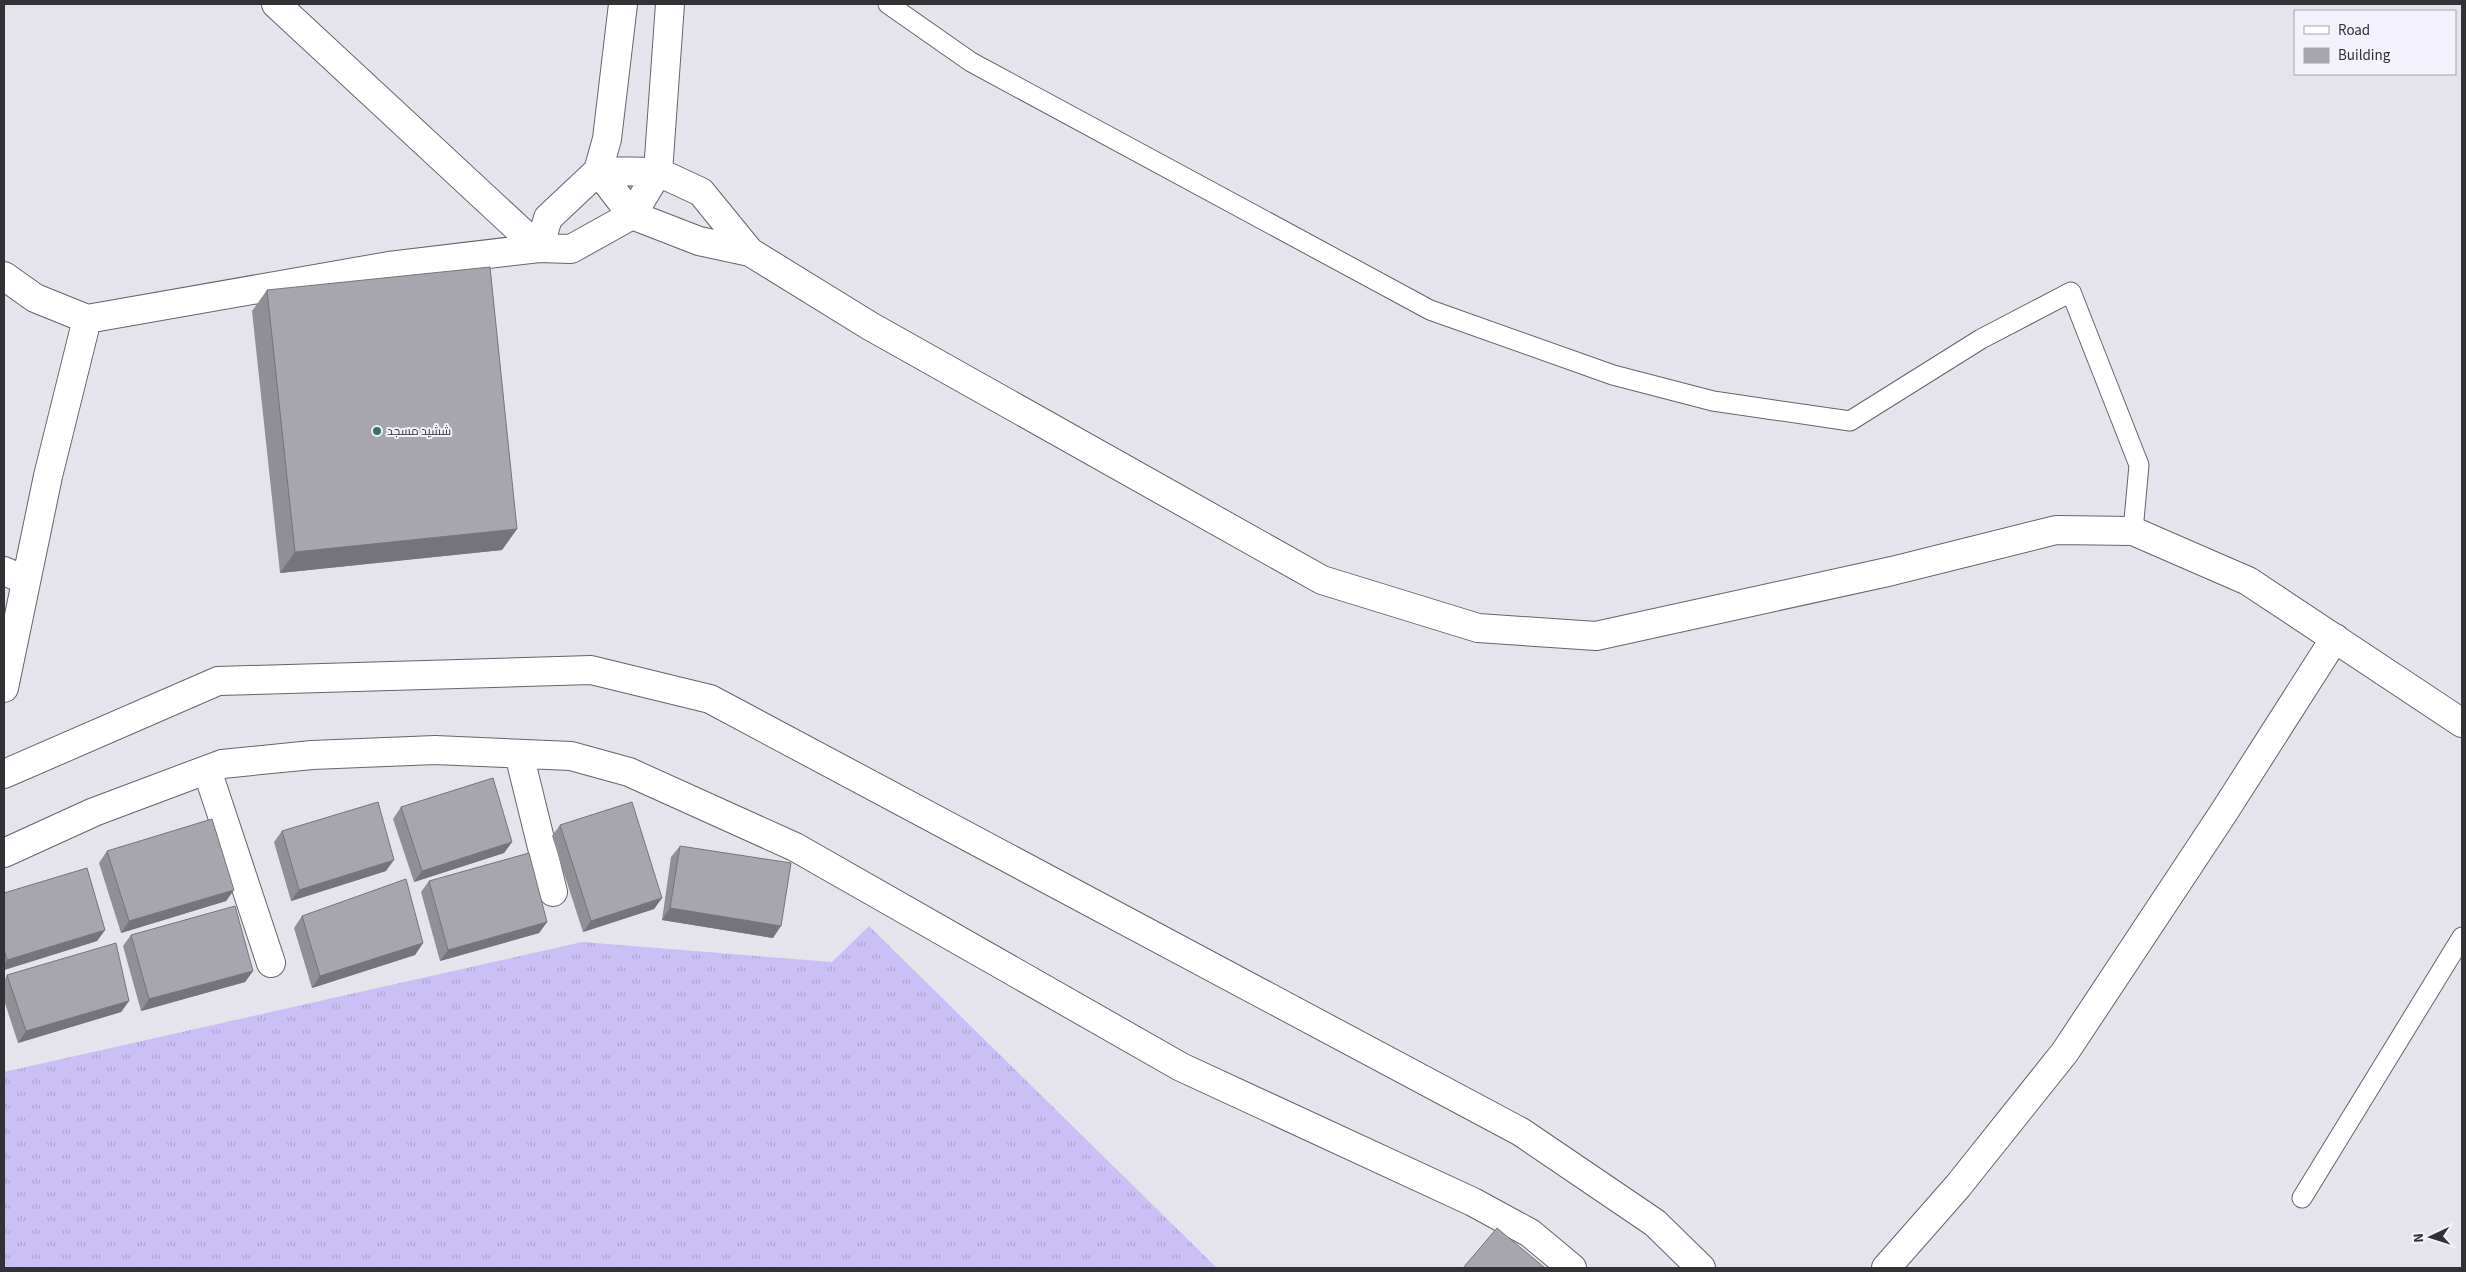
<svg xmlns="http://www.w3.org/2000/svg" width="2466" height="1272" viewBox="0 0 2466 1272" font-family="'Source Sans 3',Cairo,sans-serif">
	<defs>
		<pattern id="grass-tufts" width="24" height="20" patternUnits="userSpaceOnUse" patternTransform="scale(1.25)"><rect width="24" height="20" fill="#cbc0f5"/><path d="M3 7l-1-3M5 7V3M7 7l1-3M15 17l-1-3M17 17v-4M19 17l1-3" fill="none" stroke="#afa5d3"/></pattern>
	</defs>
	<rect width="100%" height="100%" fill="#e5e4ed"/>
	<path fill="url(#grass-tufts)" d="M869 926 1217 1268H4V1072L582 942 832 962Z"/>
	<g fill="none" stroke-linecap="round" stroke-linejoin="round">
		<g stroke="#65636b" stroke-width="21">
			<path id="service" d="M888 4 971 62 1430 310 1613 375 1713 401 1850 421 1981 339 2071 292 2139 465 2133 531
				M2302 1198 2462 937"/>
		</g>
		<g stroke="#65636b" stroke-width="30">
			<path id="minor" d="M276 4 539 248
				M598 171 658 172 701 192 750 252 870 326 1322 580 1478 628 1596 636 1892 571 2056 530 2133 531 2248 581 2462 723
				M598 171 632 215 699 241 750 252
				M539 248 548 218 598 171 607 139 623 4
				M4 276 35 298 87 319 389 266 539 248 571 249 632 215 658 172 670 4
				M4 571 25 580
				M4 688 48 476 87 319
				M519 754 553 892
				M207 770 271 963
				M4 774 218 681 591 670 710 699 1521 1132 1655 1223 1701 1268
				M4 853 94 812 222 764 312 755 435 750 571 756 629 772 795 847 1181 1067 1473 1202 1530 1233 1572 1268
				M1886 1268 1958 1186 2065 1052 2224 812 2335 638"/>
		</g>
		<use href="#service" stroke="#fff" stroke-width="19"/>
		<use href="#minor" stroke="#fff" stroke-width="28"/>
	</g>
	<path fill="#908f96" d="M267 290 517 529 502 550 280 573 252 311Z
		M401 807 512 842 504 853 414 882 393 819Z
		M560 825 662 898 654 909 583 932 552 836Z
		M282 831 386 871 291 901 274 842Z
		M680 846 773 938 662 920 671 857Z
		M107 851 234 890 226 901 121 933 99 863Z
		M429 881 547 922 539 933 440 961 421 892Z
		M4 893 105 930 97 941 4 970Z
		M302 916 423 943 415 955 312 988 294 928Z
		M131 935 253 971 245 982 141 1011 123 946Z
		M7 975 129 1001 121 1012 18 1043 4 1000V981Z"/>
	<path fill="#75747a" d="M517 529 502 550 280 573 295 552Z
		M512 842 504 853 414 882 422 871Z
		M394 860 386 871 291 901 299 890Z
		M234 890 226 901 121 933 129 921Z
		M662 898 654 909 583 932 591 921Z
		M670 908 781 926 773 938 662 920Z
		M547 922 539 933 440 961 448 950Z
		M105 930 97 941 4 970V964L7 960Z
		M423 943 415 955 312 988 320 976Z
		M253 971 245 982 141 1011 149 999Z
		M129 1001 121 1012 18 1043 26 1031Z"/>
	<path fill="#a7a6af" stroke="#75747a" d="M490 267 517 529 295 552 267 290Z
		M493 778 512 842 422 871 401 807Z
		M378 802 394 860 299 890 282 831Z
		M632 802 662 898 591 921 560 825Z
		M212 819 234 890 129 921 107 851Z
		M680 846 791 863 781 926 670 908Z
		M529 853 547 922 448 950 429 881Z
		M87 868 105 930 7 960 4 949V893Z
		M406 879 423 943 320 976 302 916Z
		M235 906 253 971 149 999 131 935Z
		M116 943 129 1001 26 1031 7 975Z
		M1497 1228 1545 1268H1463Z"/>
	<circle fill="#367461" stroke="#f3f1fb" stroke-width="2" cx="377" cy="431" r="5"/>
	<g text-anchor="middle" stroke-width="4" stroke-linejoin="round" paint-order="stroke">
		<g font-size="12" fill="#323135" stroke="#f3f1fb" text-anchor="start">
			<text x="387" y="435">ششید مسجد</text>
		</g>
	</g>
	<rect width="2466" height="1272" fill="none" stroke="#323135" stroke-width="10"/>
	<rect x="2294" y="10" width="162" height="65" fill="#f3f1fb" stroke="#a6a4ac"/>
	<rect x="2304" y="26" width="25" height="8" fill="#ffffff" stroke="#a6a4ac"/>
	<text x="2338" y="35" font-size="15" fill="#323135">Road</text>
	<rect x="2304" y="48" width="25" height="15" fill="#a7a6af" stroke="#a6a4ac"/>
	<text x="2338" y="60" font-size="15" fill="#323135">Building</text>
	<g transform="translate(2431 1237) rotate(266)" stroke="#f3f1fb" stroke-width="4" paint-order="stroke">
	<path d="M0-4L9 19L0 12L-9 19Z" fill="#323135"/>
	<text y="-8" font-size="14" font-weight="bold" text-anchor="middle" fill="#323135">N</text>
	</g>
</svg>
